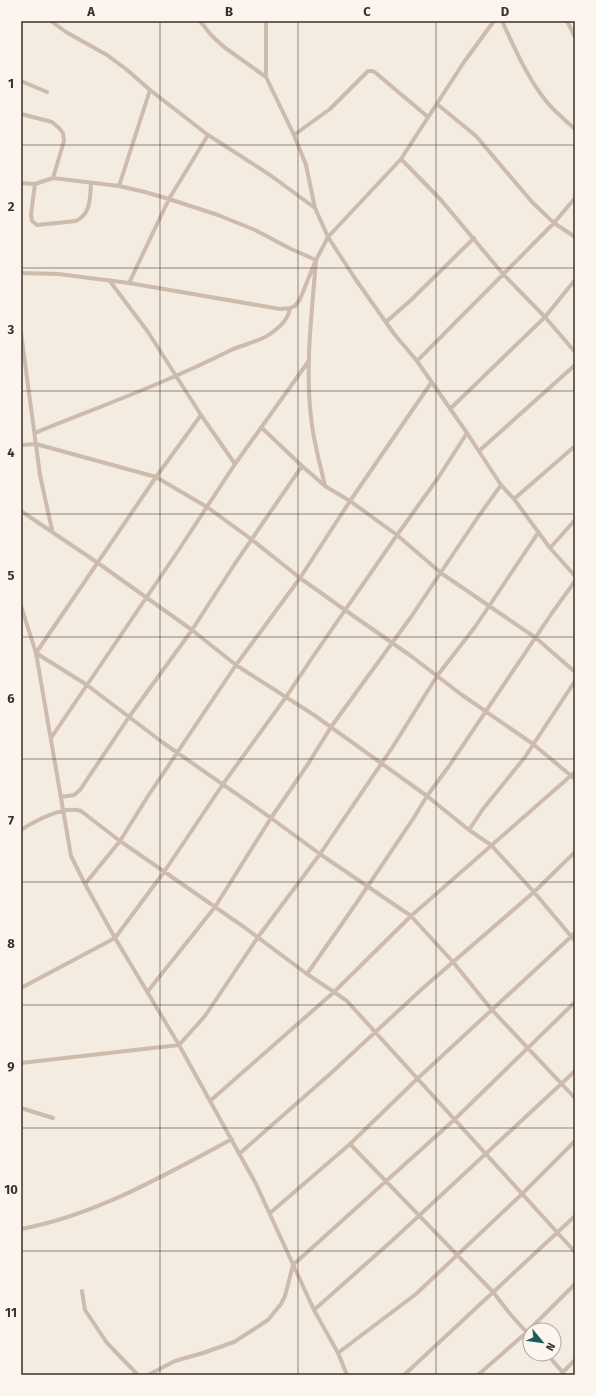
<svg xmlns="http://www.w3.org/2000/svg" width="596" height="1396" viewBox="0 0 596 1396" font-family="'Fira Sans',sans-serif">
	<rect width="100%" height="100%" fill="#f4ebe1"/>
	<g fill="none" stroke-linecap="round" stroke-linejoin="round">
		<path stroke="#cdbbac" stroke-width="4" d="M51 21 66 32 107 55 126 69 150 90 208 135 270 175 315 208 328 237 356 280 395 335 417 361 467 433 501 485 514 499 550 548 575 576
			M200 21 211 35 224 47 266 77
			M266 21V77L294 135 306 165 315 208
			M502 21C515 49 527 77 546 101 554 111 565 120 575 129
			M567 21 575 37
			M21 81 47 92
			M437 104 476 136 532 202 554 223 575 237
			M21 114 52 122 59 128 63 133 64 141 53 178
			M294 135 330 109 368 71H373L377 74 428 117
			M401 159 441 200 503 274 545 317 575 352
			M21 183 35 184 53 178 119 186 145 192 169 199 218 215 255 230 291 249 316 260C312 312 305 365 311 417 313 440 320 463 325 486
			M35 184 31 214 32 221 37 225 76 221C91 214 90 198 91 183
			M119 186 150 90
			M21 273 58 274 129 283 280 309 290 308 295 306 300 299 316 260 328 237 401 159 464 62 494 21
			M109 280 148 332 201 415 235 464
			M129 283 169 199 208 135
			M386 322 411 300 474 238
			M21 333 40 475 52 530
			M417 361 554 223 575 198
			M450 409 545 317 575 280
			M201 415 156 477 36 653 87 685 162 742 271 818 320 854 411 916 453 962 492 1010 575 1098
			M262 428 302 466 325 486 350 501 397 535 441 573 536 638 575 672
			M35 433C101 406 168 382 231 350 244 344 259 342 270 334 280 327 288 320 290 308
			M21 445 36 444 156 477 207 507 251 539 300 578 345 610 411 656 462 695 533 744 575 779
			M479 451 575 365
			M514 499 575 446
			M21 511 98 563 192 630 236 665 314 715 427 796 469 830 491 845 534 892 575 941
			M550 548 575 520
			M21 606 36 653 71 856 85 884 115 938 179 1045 256 1184 314 1310 338 1353 347 1375
			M51 738 178 551 235 464 308 362
			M61 797 74 795 80 790 129 717 192 630 234 565 302 466
			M21 830C35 821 64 805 81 811L120 841 244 927 307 974 334 992 347 1001 575 1252
			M469 830 483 809 525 757 575 681
			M85 884 120 841 148 796 236 665 300 578 350 501 431 383
			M307 974 355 905 413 819 427 796 449 766 552 613 575 581
			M21 988 115 938 164 872 223 784 286 697 312 658 397 535 438 478 467 433
			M148 991 215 907 271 818 308 764 331 727 411 617 478 517 501 485
			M21 1063 179 1045 205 1016 258 937 320 854 392 748 437 676 475 627 538 533
			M210 1101 334 992 411 916 575 772
			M21 1108 53 1118
			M350 1144 493 1292 511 1315 530 1336
			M239 1154 330 1074 423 988 534 892 575 852
			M270 1213 350 1144 417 1079 575 933
			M21 1229C96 1215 165 1175 232 1139
			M82 1291 85 1310 107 1343 138 1375
			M314 1310 395 1238 575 1071
			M338 1353 416 1294 522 1194 575 1141
			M547 1354 565 1375
			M148 1375 175 1361 203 1353 234 1342 268 1320 281 1304 285 1296 293 1265 455 1119 575 1002
			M404 1375 575 1216
			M478 1375 527 1332 575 1284
			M560 1375 575 1360"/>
	</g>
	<path fill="none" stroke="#3b302b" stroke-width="1" stroke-opacity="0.55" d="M160 21V1375M298 21V1375M436 21V1375M21 145H575M21 268H575M21 391H575M21 514H575M21 637H575M21 759H575M21 882H575M21 1005H575M21 1128H575M21 1251H575"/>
	<rect width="596" height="1396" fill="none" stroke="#fbf5ee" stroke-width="44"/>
	<g transform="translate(542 1342) rotate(119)"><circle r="19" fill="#fbf5ee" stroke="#aea6a0"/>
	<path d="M0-3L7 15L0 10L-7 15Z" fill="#1f5a5e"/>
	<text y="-6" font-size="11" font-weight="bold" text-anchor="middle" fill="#3b302b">N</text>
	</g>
	<rect x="22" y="22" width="552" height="1352" fill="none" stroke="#3b302b" stroke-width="1.5"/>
	<g font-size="13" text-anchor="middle" font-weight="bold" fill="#3b302b">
		<text x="91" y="16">A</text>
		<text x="229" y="16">B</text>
		<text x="367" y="16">C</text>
		<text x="505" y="16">D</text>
		<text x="11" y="88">1</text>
		<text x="11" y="211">2</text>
		<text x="11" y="334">3</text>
		<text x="11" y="457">4</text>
		<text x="11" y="580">5</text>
		<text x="11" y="703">6</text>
		<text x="11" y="825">7</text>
		<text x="11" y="948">8</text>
		<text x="11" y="1071">9</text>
		<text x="11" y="1194">10</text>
		<text x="11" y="1317">11</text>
	</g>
</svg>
